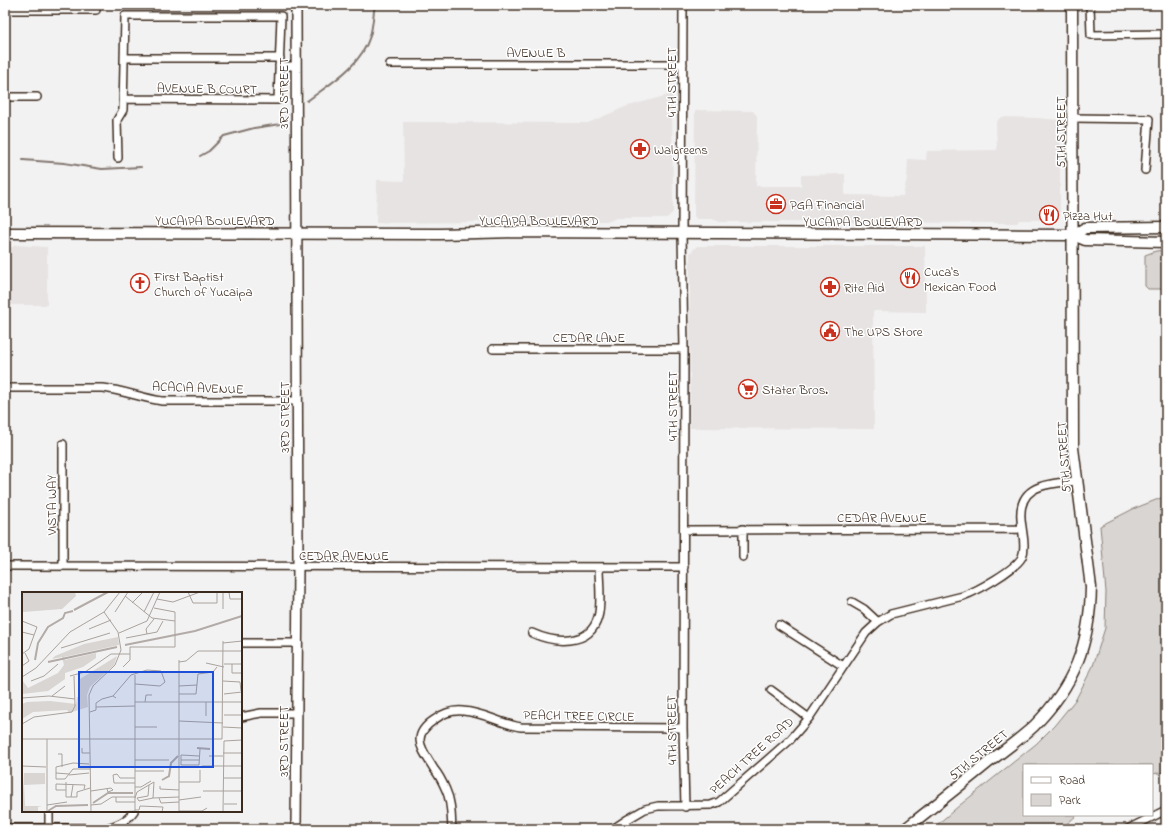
<svg xmlns="http://www.w3.org/2000/svg" width="1171" height="834" viewBox="0 0 1171 834" font-family="'Indie Flower',sans-serif">
	<rect width="100%" height="100%" fill="#f3f2f2"/>
	<filter id="ink" filterUnits="userSpaceOnUse"><feTurbulence type="fractalNoise" baseFrequency=".025" numOctaves="2"/><feDisplacementMap in="SourceGraphic" scale="8" xChannelSelector="R" yChannelSelector="G"/><feConvolveMatrix kernelMatrix="1 2 1 2 8 2 1 2 1" color-interpolation-filters="sRGB"/></filter>
	<g filter="url(#ink)">
		<path fill="#e6e3e2" d="M672 94 673 212 667 218H616L610 221 376 223 377 180 404 181 403 122 588 123 625 107Z
			M695 110 753 111 757 116 756 186H801V175L845 174V195L903 196 907 178 908 159 926 160 927 151 997 150 996 122 1001 117 1037 118 1060 120V212L1052 220H1019L1017 223 720 222 712 219H697L694 216Z
			M15 245 47 247V305H7L6 336H5V248L13 247Z
			M697 246H925L926 312 873 311 874 429 690 428V253Z"/>
		<path fill="#d8d5d2" stroke="#8a8078" d="M1166 250V289H1148L1145 286V255L1156 251Z
			M1166 496V772L1152 774V765H1024V815H1077L1061 829H932L960 805 1036 744 1054 726 1076 699 1093 666 1105 628 1106 592 1100 526 1133 509Z"/>
		<g fill="none" stroke-linecap="round" stroke-linejoin="round">
			<path stroke="#827770" stroke-width="2" d="M307 101C331 83 361 66 370 36 373 26 373 15 375 5
				M200 156 209 151 224 136 254 128 281 124 288 116
				M23 160 64 163 102 169 141 167"/>
			<g stroke="#3b2a1e" stroke-width="10">
				<path id="minor" d="M683 5 682 233 684 349 683 728 685 807
					M1090 5 1091 35 1166 34
					M5 10H96
					M124 58H280
					M390 64H683
					M279 66H296
					M5 97H37
					M1072 118 1149 119 1145 170
					M118 158 117 120 123 110 125 16H281L278 100 124 99
					M493 349H684
					M5 388H102C122 390 142 398 162 401H297
					M743 529V557
					M684 530 1022 529
					M5 566 684 567
					M63 566V444
					M852 602 864 609 878 622 891 614 963 596C977 591 1015 570 1022 557 1026 548 1023 536 1022 527 1014 484 1046 484 1077 481
					M779 625 843 666
					M532 633C554 643 590 647 598 617 602 605 599 581 599 568
					M241 643H297
					M771 690 809 718
					M241 717 261 713H297
					M49 811V828
					M5 828H107C119 824 127 821 134 811
					M452 829C451 816 452 803 446 790 443 783 439 775 434 769 423 750 409 737 434 720 442 714 452 710 463 711 483 712 501 724 521 727L683 728
					M613 829 628 819 645 809 658 806 711 805 719 802 790 740 809 718 866 633 878 622
					M1128 829 1166 810"/>
			</g>
			<g stroke="#3b2a1e" stroke-width="12">
				<path id="tertiary" d="M296 5 298 566 296 829"/>
			</g>
			<g stroke="#3b2a1e" stroke-width="13">
				<path id="secondary" d="M5 233 440 234 515 232 1073 235 1085 240 1166 242
					M1073 235 1085 228 1166 227
					M905 829C933 807 961 785 989 762 1003 751 1020 739 1034 726 1074 686 1090 644 1091 587L1073 448 1072 5"/>
			</g>
			<use href="#minor" stroke="#fff" stroke-width="7"/>
			<use href="#tertiary" stroke="#fff" stroke-width="9"/>
			<use href="#secondary" stroke="#fff" stroke-width="10"/>
		</g>
	</g>
	<defs>
		<g id="pharmacy-ring" transform="scale(1)"><circle r="9.5" fill="#fff" stroke="#c8321e" stroke-width="1.5"/><path d="M-2-6h4v4h4v4h-4v4h-4v-4h-4v-4h4Z" fill="#c8321e"/></g>
		<g id="office-ring" transform="scale(1)"><circle r="9.5" fill="#fff" stroke="#c8321e" stroke-width="1.5"/><path d="M-6-3h4V-5.5h4V-3h4V5H-6ZM-1-4.5V-3h2v-1.5ZM-6 0V1H6V0Z" fill="#c8321e"/></g>
		<g id="restaurant-ring" transform="scale(1)"><circle r="9.5" fill="#fff" stroke="#c8321e" stroke-width="1.5"/><path d="M-5-6h1v4h1v-4h1v4h1v-4h1v5L-1.5 .5V6h-2V.5L-5-1ZM5-6V6H3V1.5H1.5Q1.5-4 5-6Z" fill="#c8321e"/></g>
		<g id="church-ring" transform="scale(1)"><circle r="9.5" fill="#fff" stroke="#c8321e" stroke-width="1.5"/><path d="M-1.2-6h2.4v3.5h3.3v2.4h-3.3V6h-2.4V-.1h-3.3v-2.4h3.3Z" fill="#c8321e"/></g>
		<g id="civic-ring" transform="scale(1)"><circle r="9.5" fill="#fff" stroke="#c8321e" stroke-width="1.5"/><path d="M-.6-6.5H3V-4.5H.6V-3L4-1V1h2V6H-6V1h2V-1L-.6-3ZM-1.2 2.5V6h2.4V2.5Z" fill="#c8321e"/></g>
		<g id="supermarket-ring" transform="scale(1)"><circle r="9.5" fill="#fff" stroke="#c8321e" stroke-width="1.5"/><path d="M-6-5.5h2.5l.6 2H6L4.5 2H-2.5L-4.4-4H-6ZM-1.5 3.2a1.3 1.3 0 1 0 .1 0ZM3 3.2a1.3 1.3 0 1 0 .1 0Z" fill="#c8321e"/></g>
	</defs>
	<g fill-rule="evenodd">
		<use href="#pharmacy-ring" x="640" y="149"/>
		<use href="#office-ring" x="776" y="204"/>
		<use href="#restaurant-ring" x="1049" y="215"/>
		<use href="#restaurant-ring" x="910" y="278"/>
		<use href="#church-ring" x="140" y="283"/>
		<use href="#pharmacy-ring" x="830" y="287"/>
		<use href="#civic-ring" x="830" y="331"/>
		<use href="#supermarket-ring" x="748" y="389"/>
	</g>
	<g text-anchor="middle" stroke-width="3" stroke-linejoin="round" paint-order="stroke">
		<g font-size="13" fill="#3b2a1e" stroke="#fff">
			<text x="536" y="57">AVENUE B</text>
			<text transform="translate(671 82) rotate(-90)" y="5">4TH STREET</text>
			<text transform="translate(207 88) rotate(1)" y="5">AVENUE B COURT</text>
			<text transform="translate(283 93) rotate(-90)" y="5">3RD STREET</text>
			<text transform="translate(1060 132) rotate(-90)" y="5">5TH STREET</text>
			<text x="215" y="225">YUCAIPA BOULEVARD</text>
			<text x="539" y="225">YUCAIPA BOULEVARD</text>
			<text x="863" y="226">YUCAIPA BOULEVARD</text>
			<text x="589" y="342">CEDAR LANE</text>
			<text transform="translate(198 387) rotate(2)" y="5">ACACIA AVENUE</text>
			<text transform="translate(672 406) rotate(-90)" y="5">4TH STREET</text>
			<text transform="translate(284 417) rotate(-90)" y="5">3RD STREET</text>
			<text transform="translate(1063 457) rotate(-94)" y="5">5TH STREET</text>
			<text transform="translate(51 505) rotate(-90)" y="5">VISTA WAY</text>
			<text x="882" y="522">CEDAR AVENUE</text>
			<text x="344" y="560">CEDAR AVENUE</text>
			<text transform="translate(579 715) rotate(1)" y="5">PEACH TREE CIRCLE</text>
			<text transform="translate(671 730) rotate(-91)" y="5">4TH STREET</text>
			<text transform="translate(283 741) rotate(-90)" y="5">3RD STREET</text>
			<text transform="translate(978 754) rotate(-39)" y="5">5TH STREET</text>
			<text transform="translate(751 755) rotate(-42)" y="5">PEACH TREE ROAD</text>
		</g>
		<g font-size="13" fill="#3b2a1e" stroke="#fff" text-anchor="start">
			<text x="654" y="154">Walgreens</text>
			<text x="790" y="209">PGA Financial</text>
			<text x="1063" y="220">Pizza Hut</text>
			<text x="924" y="276">Cuca's<tspan x="924" dy="15">Mexican Food</tspan></text>
			<text x="154" y="281">First Baptist<tspan x="154" dy="15">Church of Yucaipa</tspan></text>
			<text x="844" y="292">Rite Aid</text>
			<text x="844" y="336">The UPS Store</text>
			<text x="762" y="394">Stater Bros.</text>
		</g>
	</g>
	<g transform="translate(22 592)">
		<rect width="220" height="220" fill="#f3f2f2"/>
		<path d="M0 0H53L54 4 40 17 1 20ZM96 45 97 53 42 65 43 68 74 61V66L61 75 43 81V87L26 99 0 102V88L6 96 36 81 42 73 40 65 30 67 33 64 62 52ZM95 64 92 73 68 95 65 103 66 115 47 121 45 118 11 120 0 127V112L5 110 28 109 54 112 55 105H57L58 87ZM2 181H23V192L2 193 3 214H20L16 215V220H0Z" fill="#d8d5d2"/>
		<path fill="none" stroke="#b2aba7" stroke-width="2" d="M52 18 86 0M103 53 173 39 220 24M13 68 16 51 26 35 41 26 43 21 51 19M26 70 95 55M175 156 188 157M140 188 147 184 149 171 156 164M71 211 86 201H111M26 219 34 214 66 213"/>
		<path fill="none" stroke="#a9a29d" stroke-width="1" d="M166 0 171 11H195V0M207 0 208 7H220M103 4 130 26 153 29M135 7 151 10 178 0M110 11 121 0M201 17V0M93 20 106 0M122 20 132 0M0 29 15 35 7 57 0 62M67 37 89 28M0 40 12 43M97 41 125 29 138 0M125 42 124 37 132 27M104 46 135 40 141 29M201 51 220 49M39 56 88 41M157 70 164 69 176 59H220M184 71 202 75M202 72H220M210 72V81H220M0 74 7 69 3 61M101 75 108 68V55H153V20L132 16M113 83V220M48 84 63 80 89 62H108M0 85 14 76 48 40 82 20 98 0M9 89 22 84 36 72M201 89 218 90 219 99M157 94 175 93M157 102H174L176 82 191 80 195 75M202 102 220 100M30 104 43 94M91 104 109 83 125 78 139 79 143 90 138 94 113 92M0 106 27 104 53 107M113 110H220M123 110 124 103H130M74 115 113 114M68 120 74 118V111L80 107 91 104 94 106M202 123H220M184 124V110M157 129 201 131M0 132 12 125 50 120 53 114 52 84M113 135H135M201 135 220 136M0 147H200M25 147V220M200 147 201 49M202 149 220 148M60 156V161H68M201 161H220M36 162H40V175M177 164 159 163V173H177L178 157M187 164H201M113 168H147M159 168H177M0 174 24 175M180 174H220M113 179H142M34 181 47 182M47 183 67 181M201 186H220M43 187H34V175L51 171 67 172M43 187 51 177H69M44 190V205H55V200L68 196M157 190H178V178M113 191H92L91 183 95 182 98 186H113M138 194V197L157 198M113 195H119L129 189M44 198H34V192L63 193 62 197M69 199 89 196 91 198 86 200 85 197M181 199H220M49 205 51 193M94 205V210H113M113 206 115 200 132 190 131 206 157 205M115 206 126 204 127 193M115 206 117 209 131 206M137 206 139 211 157 210M157 208 179 205M202 212H215M25 213 45 210M69 213 79 212 90 205H113M113 218H117L118 214 141 215 140 220M157 219H180L185 216M69 220 67 103 71 94 93 73 99 58 96 40 82 20M91 220 113 219M157 220V68M201 220 202 149"/>
		<path fill="#1d4ed8" fill-opacity="0.15" stroke="#1d4ed8" stroke-width="2" d="M57 80H191V175H57Z"/>
		<rect width="220" height="220" fill="none" stroke="#3b2a1e" stroke-width="2"/>
	</g>
	<rect width="1171" height="834" fill="none" stroke="#fff" stroke-width="20"/>
	<rect x="10" y="10" width="1151" height="814" fill="none" stroke="#3b2a1e" stroke-width="1.5" filter="url(#ink)"/>
	<rect x="1023" y="764" width="130" height="52" fill="#ffffff" stroke="#b1aaa5"/>
	<rect x="1031" y="777" width="20" height="6" fill="#ffffff" stroke="#b1aaa5"/>
	<text x="1059" y="784" font-size="12" fill="#3b2a1e">Road</text>
	<rect x="1031" y="794" width="20" height="12" fill="#d8d5d2" stroke="#b1aaa5"/>
	<text x="1059" y="804" font-size="12" fill="#3b2a1e">Park</text>
</svg>
